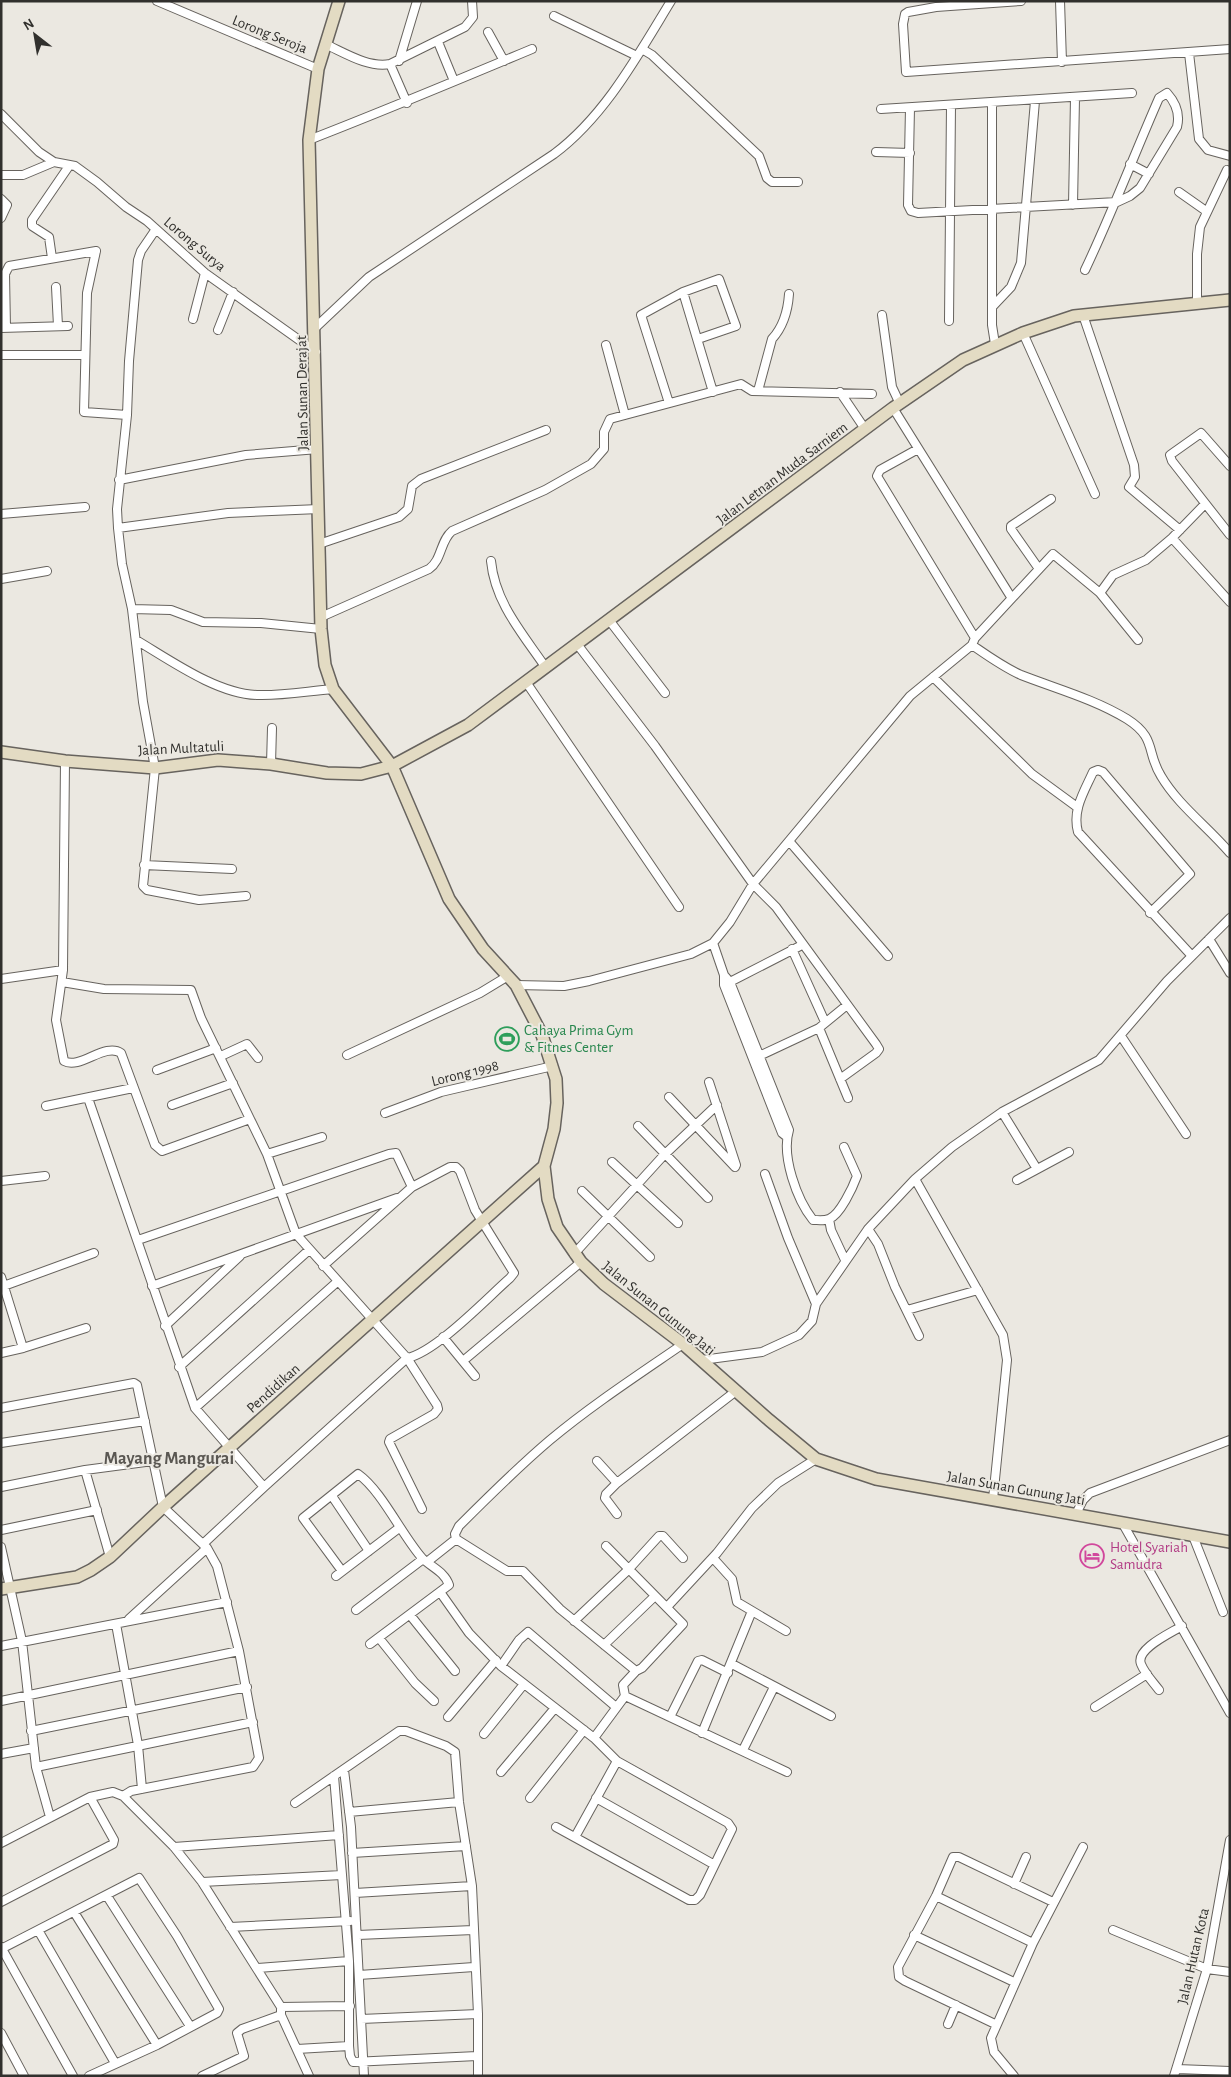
<svg xmlns="http://www.w3.org/2000/svg" width="1231" height="2077" viewBox="0 0 1231 2077" font-family="'Alegreya Sans',sans-serif">
	<rect width="100%" height="100%" fill="#ebe8e1"/>
	<g fill="none" stroke-linecap="round" stroke-linejoin="round">
		<g stroke="#67635e" stroke-width="10">
			<path id="street" d="M157 1 318 69
				M1021 1 936 7 908 12 905 14 903 24 906 72 1230 49
				M1060 1 1062 62
				M554 16 637 56
				M488 32 504 61
				M438 42 454 81
				M325 44C345 53 368 68 390 64L465 27 473 17 472 1
				M642 49 652 55 759 156 767 178 772 182H798
				M1189 53 1199 139 1208 150 1230 156
				M399 61 417 1
				M390 64 407 103
				M992 103V325L995 344
				M910 108 908 205 911 211 918 213 1117 202 1130 196 1140 188 1177 127C1180 115 1176 103 1167 93L1159 98C1134 155 1112 213 1085 270
				M881 109 1132 93
				M1 114 39 152 54 162 75 166 97 182 126 207 147 221 205 273 316 352
				M309 140C384 111 458 80 532 49
				M876 152 910 153
				M1130 164 1149 174
				M1 175H23L54 162
				M1179 192 1206 211
				M1 199 7 205 1 218
				M1073 205 1075 98
				M156 229 141 251 138 260 129 361 127 415 117 509 118 528 228 513 319 509
				M96 251 87 293 84 412 127 415
				M52 258 49 237 32 226V220L69 166
				M56 287 58 326
				M683 292 713 392
				M1197 304V254L1200 227 1227 170
				M993 306 1011 287 1021 263 1035 101
				M882 315 892 387 900 404
				M1083 315 1134 465 1135 477 1129 487 1180 530
				M193 319 205 273
				M949 321 951 105
				M1 328 68 326
				M6 328 5 274 9 266 96 251
				M315 328 369 277 554 154C605 116 638 55 671 1
				M218 330 233 292
				M1023 333 1095 494
				M606 345 625 415
				M1 355H85
				M758 391 772 339C783 327 788 309 789 294
				M840 392 865 429
				M669 403 641 315 683 292 719 279 736 326 698 339
				M893 408 1011 597
				M918 449 880 470 877 476 975 638
				M1230 466 1201 433 1170 455 1172 461 1230 535
				M119 480 246 455 318 449
				M1 514 85 507
				M118 528 122 564 132 609 143 702 155 768 143 886 147 890 199 900 246 896
				M1172 538 1230 602
				M319 544 399 517 408 509 412 486 421 479 546 430
				M491 561C495 603 523 634 546 668
				M1039 569 1011 529V526L1051 499
				M1 579 47 571
				M1100 593 1138 640
				M132 609 171 610 203 622 261 623 321 629
				M321 617 429 569C442 560 440 541 452 531L545 490 591 464 604 449V432L610 419 741 384 752 391 872 394
				M609 620 665 693
				M136 640C170 660 217 694 257 695 282 696 308 691 333 689
				M577 644 655 746 753 884 776 907 876 1044 879 1049 876 1053 840 1079
				M972 645C988 656 1003 667 1021 675 1057 689 1094 699 1127 719 1157 738 1146 752 1161 776 1178 805 1208 827 1230 853
				M933 677 1032 774 1077 807
				M526 682 679 907
				M65 761 63 970 56 1020 64 1061C80 1070 105 1042 121 1053L155 1145 162 1151 250 1119
				M271 764 272 728
				M789 841 888 956
				M144 865 232 869
				M1150 913 1190 874 1103 772 1098 770 1093 772C1084 792 1072 810 1078 832L1192 956
				M1209 939 1230 973
				M713 943 724 975V985L782 1133 787 1137
				M792 949 825 1022
				M724 975 730 982 789 1130C781 1156 797 1200 813 1220 818 1220 824 1221 829 1219 840 1215 853 1187 857 1176L844 1147
				M1 979 63 970
				M62 982 104 989 191 990 201 1018 267 1154 296 1234 407 1358 437 1405 438 1409 434 1414 390 1439 389 1442 422 1509
				M726 984 802 945
				M516 985 564 986 589 981 691 954 713 943 730 922 753 884 910 696 972 645 975 638 1053 554 1100 593 1113 575 1146 560 1172 538 1205 504
				M819 1028 848 1098
				M1121 1036 1186 1134
				M347 1055 480 993 508 976
				M221 1056 247 1044 258 1058
				M757 1057 819 1028 847 1005
				M157 1070 216 1048
				M709 1082 736 1165 735 1167
				M669 1097 735 1167
				M88 1098 195 1408 264 1487 407 1358C436 1352 486 1299 510 1278L514 1273 475 1210 460 1171 456 1167H450L412 1187 323 1266
				M172 1105 233 1083
				M46 1106 133 1088
				M1002 1112 1037 1169
				M385 1113 441 1092 553 1066
				M638 1126 708 1198
				M267 1154 322 1137
				M612 1162 678 1223
				M765 1174 788 1238 816 1304
				M915 1179 1003 1335 1007 1360 993 1499
				M1017 1180 1069 1152
				M1 1181 45 1176
				M582 1191 650 1257
				M829 1219 831 1230 845 1260
				M868 1229 878 1244 895 1287 919 1336
				M138 1240 389 1154 396 1153 412 1187
				M574 1254 664 1155 717 1105
				M1 1277 23 1348 86 1328
				M152 1286 397 1198
				M1 1287 94 1253
				M907 1310 978 1290
				M165 1326 240 1256
				M443 1337 475 1376
				M1 1353 23 1348
				M702 1360 762 1352 799 1335 812 1321 816 1304 868 1229 915 1179 952 1147 1002 1112 1099 1060 1167 981 1230 918
				M463 1361 581 1262
				M179 1367 309 1250
				M1 1408 134 1383 137 1385 163 1507 207 1548 217 1566 239 1651 259 1758 253 1767 131 1791 123 1796
				M195 1408 337 1282
				M1 1443 145 1421
				M597 1461 617 1483 736 1391
				M85 1470 110 1557
				M617 1483 606 1494 605 1498 617 1514
				M1 1487 85 1470 153 1461
				M332 1496 369 1551
				M1076 1514 1083 1500 1090 1493 1230 1440
				M1123 1524 1230 1713
				M1 1530 97 1510
				M1193 1536 1223 1612
				M456 1539 455 1534 459 1526C488 1497 518 1467 550 1440 592 1405 638 1375 683 1344
				M456 1539 507 1571H523L560 1609 636 1671
				M203 1544 264 1487
				M606 1546 683 1624 642 1668 636 1671 623 1685 625 1696 787 1772
				M1 1547 22 1641 36 1767 50 1817
				M713 1558 732 1579 737 1602 786 1631
				M427 1562 456 1539
				M342 1571 303 1518 358 1474C382 1491 401 1534 422 1558 431 1567 445 1572 449 1585L370 1644
				M336 1576 399 1528
				M440 1592 469 1633 501 1666 594 1738 617 1761 728 1823 732 1829 700 1895 695 1900H689L556 1827
				M667 1607 717 1553 752 1508 778 1483 816 1459
				M356 1610 423 1559
				M410 1615 455 1671
				M129 1619 207 1548
				M574 1621 628 1570 659 1536H663L683 1558
				M116 1624 138 1745 142 1789
				M379 1638 415 1683 434 1701
				M604 1645 655 1596
				M1 1646 227 1602
				M732 1664 831 1716
				M501 1666 519 1640 528 1632 616 1707
				M1159 1690C1153 1682 1145 1674 1141 1664 1135 1649 1171 1633 1182 1626
				M1 1701 239 1651
				M1095 1707 1147 1674
				M448 1717 496 1660
				M670 1717 698 1661 702 1660 728 1673
				M31 1731 247 1687
				M702 1733 752 1611
				M484 1734 524 1684
				M594 1738 625 1696
				M743 1750 774 1687
				M1 1754 34 1748
				M36 1767 253 1722
				M344 1770 351 1827 364 2076
				M501 1772 555 1708
				M334 1776 349 1961V2046
				M530 1798 584 1730
				M596 1798 713 1864
				M295 1803 399 1731H406L446 1746 455 1752 459 1802 472 1886 478 2014V2076
				M349 1812 459 1802
				M575 1837 617 1761
				M1 1843 90 1797 113 1792 123 1796 174 1847 202 1882 281 2007V2015L242 2029 237 2033 244 2056 202 2076
				M174 1847 339 1835
				M352 1853 466 1846
				M202 1882 342 1875
				M1014 1884 1026 1857
				M355 1893 472 1886
				M107 1896 190 2026
				M936 1896 1033 1943
				M1 1902 113 1844 114 1840 90 1797
				M74 1912 157 2045
				M230 1927 350 1921
				M38 1930 115 2063
				M1113 1930 1207 1969 1230 1972
				M358 1935 473 1930
				M914 1935 1014 1982
				M1 1947 73 2076
				M1 1949 139 1878 177 1936 219 2009 217 2013 157 2045 89 2076
				M258 1968 349 1961
				M359 1975 474 1967
				M281 2007 350 2006
				M281 2015 309 2076
				M361 2019 478 2014
				M948 2024 956 2005
				M995 2024 905 1981 899 1977 898 1967 936 1896 953 1857H959L1053 1902
				M1 2033 24 2076
				M297 2049 349 2046 350 2056 353 2062 477 2056
				M1177 2069 1230 2071
				M1014 2076 994 2052 991 2038 1033 1943 1083 1847
				M1174 2076 1207 1969 1230 1840"/>
		</g>
		<g stroke="#67635e" stroke-width="14">
			<path id="secondary" d="M339 1 318 69 309 140 321 629 325 665 333 689 392 766 449 899 483 949 516 985 542 1035 556 1079 557 1103 554 1129 544 1166 548 1199 557 1227 581 1262 604 1284 683 1344 769 1420 816 1459 876 1479 1230 1542
				M1 752 65 761 155 768 218 760 271 764 327 773 361 774 392 766 468 725 893 408 963 360 1023 333 1074 316 1230 300
				M1 1589 77 1577 91 1570 110 1557 163 1507 544 1166"/>
		</g>
		<use href="#street" stroke="#fff" stroke-width="8"/>
		<use href="#secondary" stroke="#e3dbc3" stroke-width="11"/>
	</g>
	<defs>
		<g id="stadium-ring" transform="scale(1.25)"><circle r="9.5" fill="#ebe8e1" stroke="#2e9e5b" stroke-width="1.5"/><path d="M0-5a6.5 5 0 1 0 0 10a6.5 5 0 1 0 0-10ZM-3.5-1.8h7v3.6h-7Z" fill="#2e9e5b"/></g>
		<g id="hotel-ring" transform="scale(1.25)"><circle r="9.5" fill="#ebe8e1" stroke="#d1479c" stroke-width="1.5"/><path d="M-6-4.5h1.5V1H6V5H4.5V3h-9V5H-6ZM-4 0a1.8 1.8 0 1 1 3.6 0ZM.5 0V-2.5h3Q6-2.5 6 0Z" fill="#d1479c"/></g>
	</defs>
	<g fill-rule="evenodd">
		<use href="#stadium-ring" x="507" y="1039"/>
		<use href="#hotel-ring" x="1092" y="1556"/>
	</g>
	<g text-anchor="middle" stroke-width="4" stroke-linejoin="round" paint-order="stroke">
		<g font-size="15" fill="#31302d" stroke="#ebe8e1">
			<text transform="translate(270 34) rotate(22)" y="5">Lorong Seroja</text>
			<text transform="translate(195 244) rotate(40)" y="5">Lorong Surya</text>
			<text transform="translate(302 393) rotate(-91)" y="5">Jalan Sunan Derajat</text>
			<text transform="translate(782 473) rotate(-37)" y="5">Jalan Letnan Muda Sarniem</text>
			<text transform="translate(181 748) rotate(-3)" y="5">Jalan Multatuli</text>
			<text transform="translate(465 1073) rotate(-14)" y="5">Lorong 1998</text>
			<text transform="translate(659 1308) rotate(39)" y="5">Jalan Sunan Gunung Jati</text>
			<text transform="translate(273 1388) rotate(-42)" y="5">Pendidikan</text>
			<text transform="translate(1016 1488) rotate(10)" y="5">Jalan Sunan Gunung Jati</text>
			<text transform="translate(1193 1956) rotate(-77)" y="5">Jalan Hutan Kota</text>
		</g>
		<g font-size="15" fill="#27864d" stroke="#ebe8e1" text-anchor="start">
			<text x="524" y="1035">Cahaya Prima Gym<tspan x="524" dy="17">&amp; Fitnes Center</tspan></text>
		</g>
		<g font-size="15" fill="#b23c85" stroke="#ebe8e1" text-anchor="start">
			<text x="1110" y="1552">Hotel Syariah<tspan x="1110" dy="17">Samudra</tspan></text>
		</g>
		<g font-size="18" font-weight="bold" fill="#5a5752" stroke="#ebe8e1">
			<text x="169" y="1464">Mayang Mangurai</text>
		</g>
	</g>
	<rect width="1231" height="2077" fill="none" stroke="#31302d" stroke-width="5"/>
	<g transform="translate(35 35) rotate(329)" stroke="#ebe8e1" stroke-width="4" paint-order="stroke">
	<path d="M0-4L9 19L0 12L-9 19Z" fill="#31302d"/>
	<text y="-8" font-size="14" font-weight="bold" text-anchor="middle" fill="#31302d">N</text>
	</g>
</svg>
